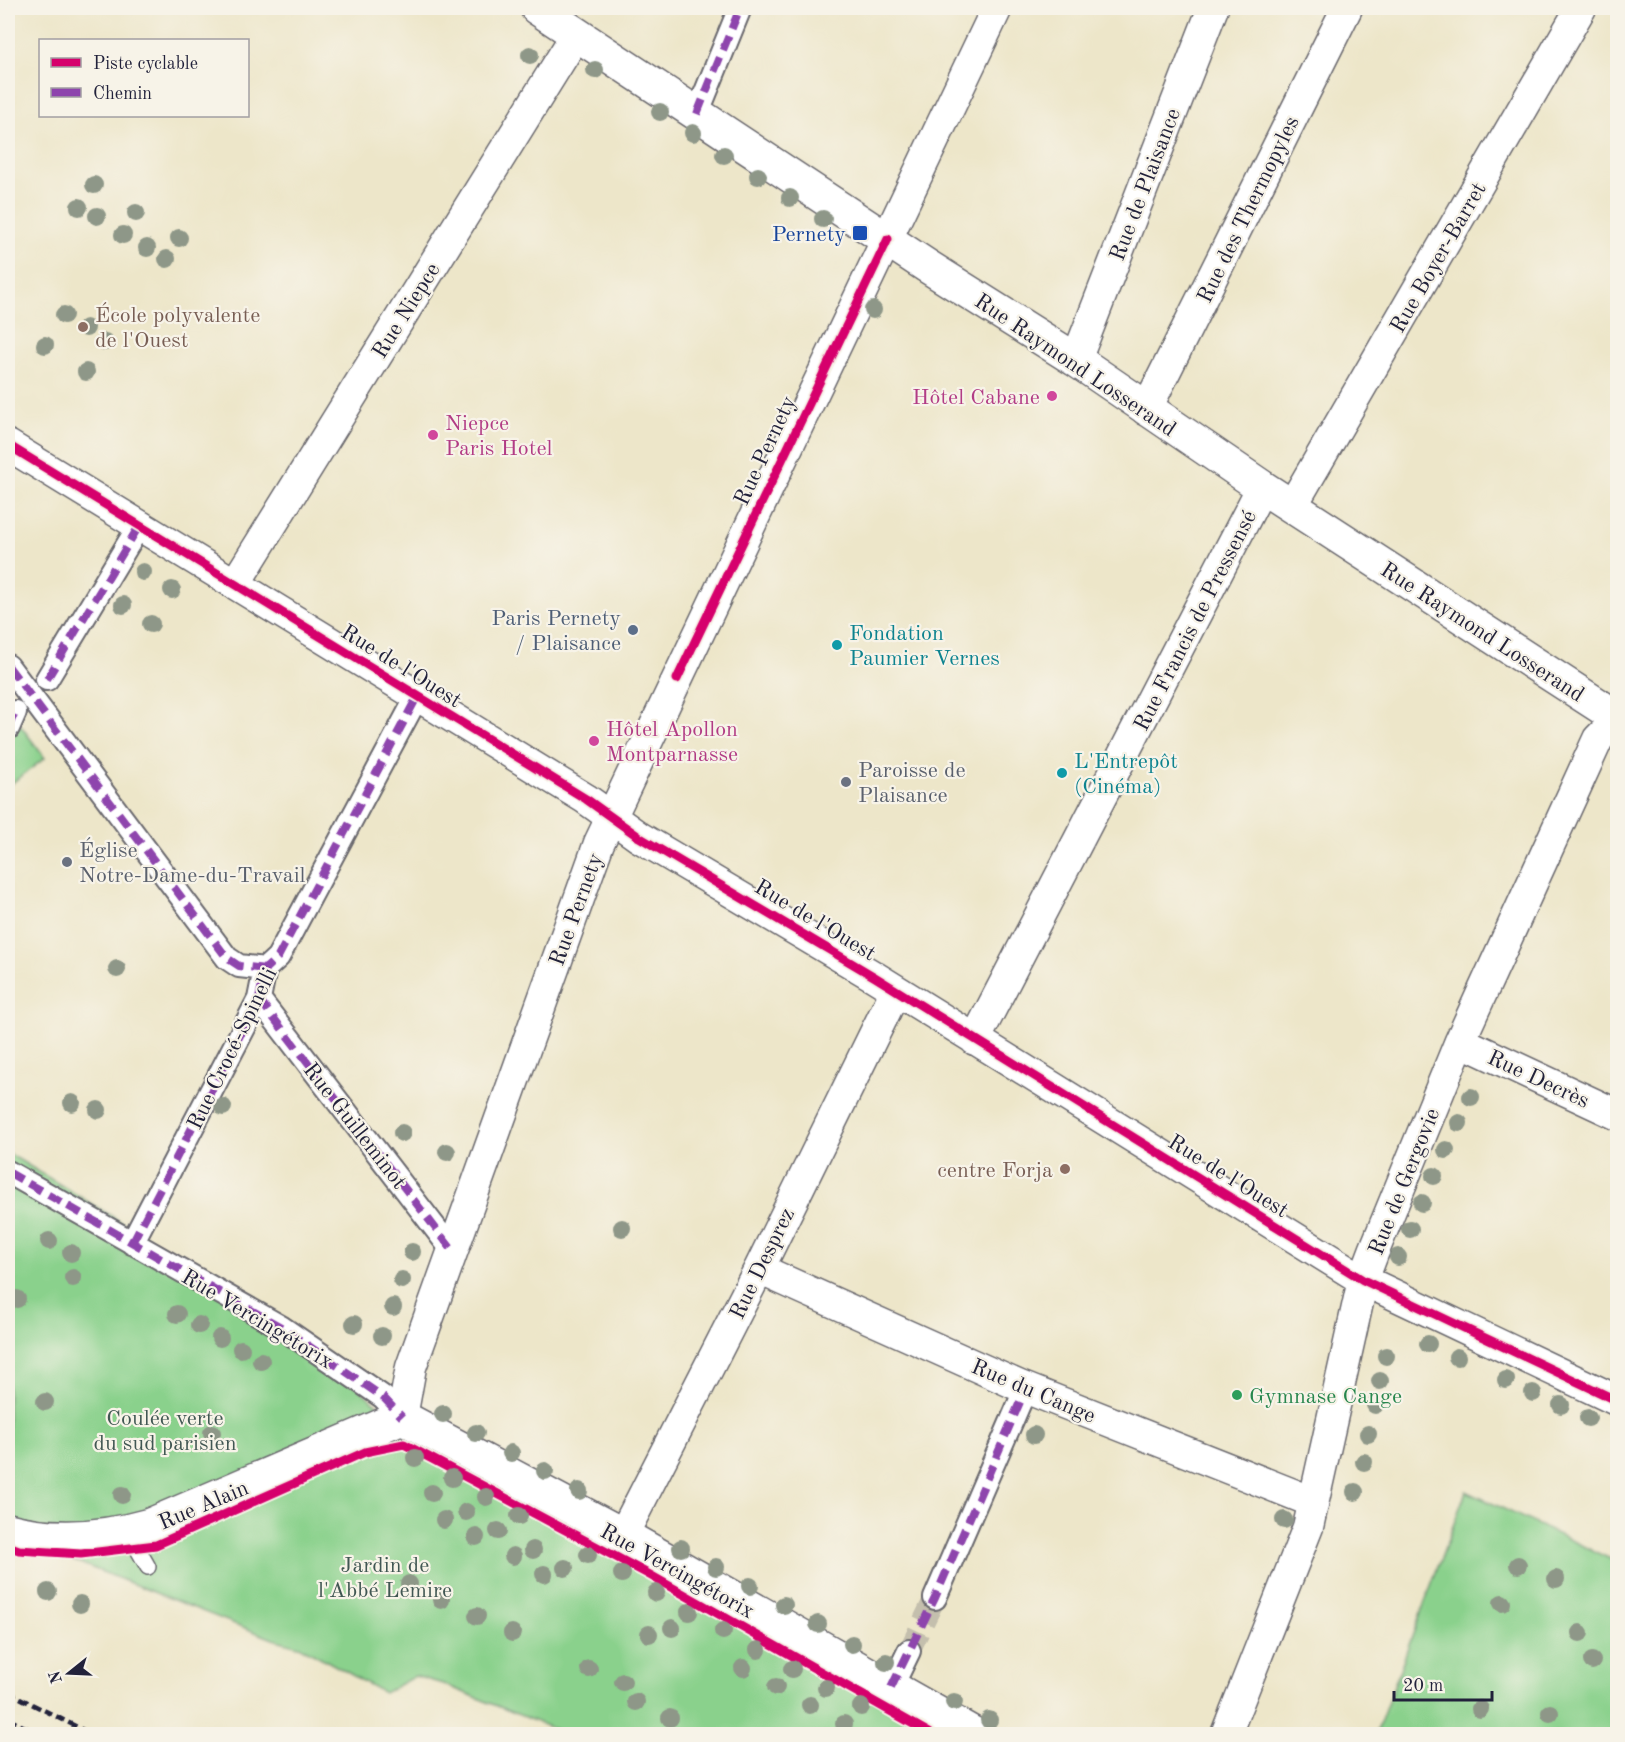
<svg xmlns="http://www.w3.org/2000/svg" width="1625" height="1742" viewBox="0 0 1625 1742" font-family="'Old Standard TT',serif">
	<rect width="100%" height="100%" fill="#f7f3e8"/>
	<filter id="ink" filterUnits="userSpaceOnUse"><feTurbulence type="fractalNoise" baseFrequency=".0167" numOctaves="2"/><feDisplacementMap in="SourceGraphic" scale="12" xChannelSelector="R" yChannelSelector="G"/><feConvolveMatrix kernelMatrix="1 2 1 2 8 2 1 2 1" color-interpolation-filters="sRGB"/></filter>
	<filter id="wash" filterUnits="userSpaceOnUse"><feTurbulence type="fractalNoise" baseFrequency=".008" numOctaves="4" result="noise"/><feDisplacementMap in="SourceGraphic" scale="24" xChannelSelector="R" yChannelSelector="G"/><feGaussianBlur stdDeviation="1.35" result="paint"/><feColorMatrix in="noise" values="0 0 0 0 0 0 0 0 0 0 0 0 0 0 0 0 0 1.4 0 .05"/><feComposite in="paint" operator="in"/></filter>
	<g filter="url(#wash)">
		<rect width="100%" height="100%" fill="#ede6c9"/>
		<path fill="#8ad18c" stroke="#567a64" stroke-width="1.5" d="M8 709 45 758 8 786Z
			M8 1153 282 1320 413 1437 952 1734H566L443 1684 415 1676 384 1693 302 1647 273 1639 8 1535Z
			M1466 1491 1617 1562V1734H1376Z"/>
	</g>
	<g filter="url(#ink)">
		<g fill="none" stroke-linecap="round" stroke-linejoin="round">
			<path stroke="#c4bfad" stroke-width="22" stroke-dasharray="22 11" stroke-linecap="butt" d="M909 1651 935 1598"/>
			<g stroke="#69676d" stroke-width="18">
				<path id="service" d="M128 1532 148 1567"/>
			</g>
			<g stroke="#69676d" stroke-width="26">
				<path id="pedestrian" d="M697 114 740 8
					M8 666 227 958 239 966 265 969
					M47 679 139 526
					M8 728 15 712
					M259 999 453 1251
					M8 1172 281 1327 383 1397 402 1417
					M132 1243 259 999 265 969 278 957 417 697
					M935 1598 1026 1388
					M891 1688 909 1651"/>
			</g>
			<g stroke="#69676d" stroke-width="33">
				<path id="minor" d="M1076 360 1213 8
					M1146 410 1347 8
					M8 445 586 799 639 837 875 977 1363 1280 1618 1401
					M1292 506 1581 8
					M235 584 576 35
					M975 1040 1262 487
					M1460 1041 1618 1115
					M759 1269 1020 1386 1313 1502
					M402 1417 411 1367 599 843 997 8
					M623 1535 759 1269 896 990
					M1226 1734 1308 1527 1363 1280 1374 1251 1460 1041 1598 739 1618 719"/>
			</g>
			<g stroke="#69676d" stroke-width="36">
				<path id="tertiary" d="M537 8 927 266 1076 360 1262 487 1618 718"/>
			</g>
			<g stroke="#69676d" stroke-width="36">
				<path id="secondary" d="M8 1530C54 1542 104 1538 150 1525L402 1417 623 1535 974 1734"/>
			</g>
			<use href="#service" stroke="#fff" stroke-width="15"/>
			<use href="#pedestrian" stroke="#fff" stroke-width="22"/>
			<use href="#minor" stroke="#fff" stroke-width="30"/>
			<use href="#tertiary" stroke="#fff" stroke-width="33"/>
			<use href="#secondary" stroke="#fff" stroke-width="33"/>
			<path stroke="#22223b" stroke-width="4.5" stroke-dasharray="9 4.5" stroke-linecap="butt" d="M8 1692 91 1734
				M8 1719 40 1734"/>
			<path stroke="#8e44ad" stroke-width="8" stroke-dasharray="15 8" stroke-linecap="butt" d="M697 114 740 8
				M8 666 227 958 239 966 265 969
				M47 679 139 526
				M8 728 15 712
				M259 999 453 1251
				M8 1172 281 1327 383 1397 402 1417
				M132 1243 259 999 265 969 278 957 417 697
				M891 1688 935 1598 1026 1388"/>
			<g stroke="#f7f3e8" stroke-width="13">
				<path id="cycleway" d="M8 445 586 799 639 837 875 977 1363 1280 1618 1401
					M677 679 888 239
					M404 1444 648 1574 931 1734
					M8 1546 19 1550 81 1554 156 1545 365 1452 404 1444"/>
			</g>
			<use href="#cycleway" stroke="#d6006c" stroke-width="9"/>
		</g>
		<g fill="#8e9788">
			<circle cx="530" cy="55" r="9"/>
			<circle cx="595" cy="70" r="9"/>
			<circle cx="660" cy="112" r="9"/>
			<circle cx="693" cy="133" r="9"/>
			<circle cx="724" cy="155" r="9"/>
			<circle cx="758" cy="176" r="9"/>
			<circle cx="94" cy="185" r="9"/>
			<circle cx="790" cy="198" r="9"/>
			<circle cx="79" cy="207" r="9"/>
			<circle cx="136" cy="213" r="9"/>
			<circle cx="97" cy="216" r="9"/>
			<circle cx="823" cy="219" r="9"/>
			<circle cx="123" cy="235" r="9"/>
			<circle cx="179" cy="238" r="9"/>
			<circle cx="147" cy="248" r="9"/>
			<circle cx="167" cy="259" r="9"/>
			<circle cx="873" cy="310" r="9"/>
			<circle cx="64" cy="315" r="9"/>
			<circle cx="86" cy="328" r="9"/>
			<circle cx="105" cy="342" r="9"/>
			<circle cx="45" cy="345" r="9"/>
			<circle cx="86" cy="372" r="9"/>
			<circle cx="143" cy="572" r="9"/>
			<circle cx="172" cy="590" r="9"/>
			<circle cx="123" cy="605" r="9"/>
			<circle cx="151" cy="624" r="9"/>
			<circle cx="117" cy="969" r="9"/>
			<circle cx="1471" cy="1097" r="9"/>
			<circle cx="72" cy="1103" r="9"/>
			<circle cx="223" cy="1107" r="9"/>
			<circle cx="98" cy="1110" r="9"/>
			<circle cx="1459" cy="1123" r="9"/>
			<circle cx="402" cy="1133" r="9"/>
			<circle cx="1446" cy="1150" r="9"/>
			<circle cx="447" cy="1152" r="9"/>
			<circle cx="1434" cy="1176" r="9"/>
			<circle cx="1422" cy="1203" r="9"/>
			<circle cx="622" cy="1228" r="9"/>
			<circle cx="1410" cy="1229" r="9"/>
			<circle cx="49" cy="1241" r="9"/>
			<circle cx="412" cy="1252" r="9"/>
			<circle cx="71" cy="1253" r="9"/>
			<circle cx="1398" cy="1257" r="9"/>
			<circle cx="73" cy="1278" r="9"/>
			<circle cx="402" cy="1280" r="9"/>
			<circle cx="17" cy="1299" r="9"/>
			<circle cx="393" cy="1307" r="9"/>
			<circle cx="177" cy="1314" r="9"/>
			<circle cx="354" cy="1324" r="9"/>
			<circle cx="199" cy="1325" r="9"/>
			<circle cx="382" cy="1336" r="9"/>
			<circle cx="220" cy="1338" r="9"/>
			<circle cx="1428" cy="1344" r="9"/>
			<circle cx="241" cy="1349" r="9"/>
			<circle cx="1386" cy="1356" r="9"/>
			<circle cx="1457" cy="1357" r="9"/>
			<circle cx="261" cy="1361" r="9"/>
			<circle cx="1506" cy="1380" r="9"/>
			<circle cx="1380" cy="1381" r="9"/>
			<circle cx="1533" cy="1393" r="9"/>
			<circle cx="45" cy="1402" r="9"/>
			<circle cx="1375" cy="1405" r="9"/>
			<circle cx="1561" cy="1405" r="9"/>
			<circle cx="443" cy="1414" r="9"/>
			<circle cx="1588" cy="1418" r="9"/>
			<circle cx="212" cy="1433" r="9"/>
			<circle cx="476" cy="1433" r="9"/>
			<circle cx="1368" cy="1434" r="9"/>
			<circle cx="1034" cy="1435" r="9"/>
			<circle cx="511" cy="1453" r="9"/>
			<circle cx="415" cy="1458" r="9"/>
			<circle cx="1364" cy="1462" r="9"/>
			<circle cx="545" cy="1471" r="9"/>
			<circle cx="452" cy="1478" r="9"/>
			<circle cx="579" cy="1491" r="9"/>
			<circle cx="1355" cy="1492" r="9"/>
			<circle cx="432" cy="1493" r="9"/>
			<circle cx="122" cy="1495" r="9"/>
			<circle cx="486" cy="1497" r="9"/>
			<circle cx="466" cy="1512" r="9"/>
			<circle cx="519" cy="1516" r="9"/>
			<circle cx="444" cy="1520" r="9"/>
			<circle cx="1284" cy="1520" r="9"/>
			<circle cx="498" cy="1531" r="9"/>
			<circle cx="476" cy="1537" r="9"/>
			<circle cx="681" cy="1548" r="9"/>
			<circle cx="533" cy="1550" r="9"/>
			<circle cx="588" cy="1555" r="9"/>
			<circle cx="513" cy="1556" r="9"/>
			<circle cx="1518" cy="1565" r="9"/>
			<circle cx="716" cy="1567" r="9"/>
			<circle cx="565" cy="1568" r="9"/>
			<circle cx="544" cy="1574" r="9"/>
			<circle cx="622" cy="1574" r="9"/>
			<circle cx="1556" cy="1579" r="9"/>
			<circle cx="409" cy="1584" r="9"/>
			<circle cx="750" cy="1586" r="9"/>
			<circle cx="48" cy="1592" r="9"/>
			<circle cx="656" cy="1593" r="9"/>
			<circle cx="441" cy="1600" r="9"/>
			<circle cx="1502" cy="1603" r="9"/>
			<circle cx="80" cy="1604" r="9"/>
			<circle cx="784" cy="1605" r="9"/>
			<circle cx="689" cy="1612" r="9"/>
			<circle cx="477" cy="1616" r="9"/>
			<circle cx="818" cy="1624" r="9"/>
			<circle cx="672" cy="1628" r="9"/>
			<circle cx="723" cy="1631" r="9"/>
			<circle cx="512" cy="1633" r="9"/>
			<circle cx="1580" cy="1633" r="9"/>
			<circle cx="649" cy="1634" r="9"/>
			<circle cx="852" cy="1644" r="9"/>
			<circle cx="758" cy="1650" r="9"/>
			<circle cx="1592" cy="1661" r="9"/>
			<circle cx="886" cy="1662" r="9"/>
			<circle cx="743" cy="1668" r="9"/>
			<circle cx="589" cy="1669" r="9"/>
			<circle cx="792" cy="1669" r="9"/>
			<circle cx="623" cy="1682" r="9"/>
			<circle cx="776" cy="1687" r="9"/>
			<circle cx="826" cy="1688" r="9"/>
			<circle cx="636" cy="1702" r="9"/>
			<circle cx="954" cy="1702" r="9"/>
			<circle cx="810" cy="1705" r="9"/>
			<circle cx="861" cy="1707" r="9"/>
			<circle cx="1480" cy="1709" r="9"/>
			<circle cx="1550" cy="1713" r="9"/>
			<circle cx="670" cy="1718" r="9"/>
			<circle cx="989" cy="1720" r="9"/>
			<circle cx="844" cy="1724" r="9"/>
		</g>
	</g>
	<rect fill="#1a4fb4" stroke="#f7f3e8" stroke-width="2" x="852" y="225" width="16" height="16" rx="3"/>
	<g fill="#8d6e63" stroke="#f7f3e8" stroke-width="2">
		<circle cx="83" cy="327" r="6"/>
		<circle cx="1065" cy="1169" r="6"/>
	</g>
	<g fill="#d1479c" stroke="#f7f3e8" stroke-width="2">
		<circle cx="1052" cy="396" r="6"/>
		<circle cx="433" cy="435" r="6"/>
		<circle cx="594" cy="741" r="6"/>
	</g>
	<circle fill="#5c6f8a" stroke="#f7f3e8" stroke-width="2" cx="633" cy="630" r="6"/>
	<g fill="#0f9aa8" stroke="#f7f3e8" stroke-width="2">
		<circle cx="837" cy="645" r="6"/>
		<circle cx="1062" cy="773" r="6"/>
	</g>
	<g fill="#6b7280" stroke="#f7f3e8" stroke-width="2">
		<circle cx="846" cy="782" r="6"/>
		<circle cx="67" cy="862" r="6"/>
	</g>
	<circle fill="#2e9e5b" stroke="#f7f3e8" stroke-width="2" cx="1237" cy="1395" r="6"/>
	<g text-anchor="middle" stroke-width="4.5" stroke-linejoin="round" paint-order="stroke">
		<g font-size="22" fill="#22223b" stroke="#f7f3e8">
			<text transform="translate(1144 184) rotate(-69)" y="8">Rue de Plaisance</text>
			<text transform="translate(1247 209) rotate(-64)" y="8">Rue des Thermopyles</text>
			<text transform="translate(1437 257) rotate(-60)" y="8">Rue Boyer-Barret</text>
			<text transform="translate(405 310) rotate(-58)" y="8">Rue Niepce</text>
			<text transform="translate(1076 364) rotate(34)" y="8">Rue Raymond Losserand</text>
			<text transform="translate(764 450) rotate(-65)" y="8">Rue Pernety</text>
			<text transform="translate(1194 620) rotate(-63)" y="8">Rue Francis de Pressensé</text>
			<text transform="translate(1483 631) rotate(33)" y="8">Rue Raymond Losserand</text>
			<text transform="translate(402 665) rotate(32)" y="8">Rue de l'Ouest</text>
			<text transform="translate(575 909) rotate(-70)" y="8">Rue Pernety</text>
			<text transform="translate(816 919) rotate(31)" y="8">Rue de l'Ouest</text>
			<text transform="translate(231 1048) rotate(-64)" y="8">Rue Crocé-Spinelli</text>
			<text transform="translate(1539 1078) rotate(25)" y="8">Rue Decrès</text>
			<text transform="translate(356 1125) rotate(52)" y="8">Rue Guilleminot</text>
			<text transform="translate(1229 1175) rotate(32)" y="8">Rue de l'Ouest</text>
			<text transform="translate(1403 1181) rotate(-68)" y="8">Rue de Gergovie</text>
			<text transform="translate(761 1263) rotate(-64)" y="8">Rue Desprez</text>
			<text transform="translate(258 1318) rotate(31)" y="8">Rue Vercingétorix</text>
			<text transform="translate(1034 1390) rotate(23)" y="8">Rue du Cange</text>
			<text transform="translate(203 1504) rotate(-23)" y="8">Rue Alain</text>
			<text transform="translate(678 1570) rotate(29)" y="8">Rue Vercingétorix</text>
		</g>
		<g font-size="22" fill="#164399" stroke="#f7f3e8" text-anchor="end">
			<text x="846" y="241">Pernety</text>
		</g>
		<g font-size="22" fill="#785e54" stroke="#f7f3e8" text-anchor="start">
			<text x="95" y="322">École polyvalente<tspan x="95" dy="25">de l'Ouest</tspan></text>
			<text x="1053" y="1177" text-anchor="end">centre Forja</text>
		</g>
		<g font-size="22" fill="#b23c85" stroke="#f7f3e8" text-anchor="start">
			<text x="1040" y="404" text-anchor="end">Hôtel Cabane</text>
			<text x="445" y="430">Niepce<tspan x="445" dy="25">Paris Hotel</tspan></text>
			<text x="606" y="736">Hôtel Apollon<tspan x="606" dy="25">Montparnasse</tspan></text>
		</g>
		<g font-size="22" fill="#4e5e75" stroke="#f7f3e8" text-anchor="end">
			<text x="621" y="625">Paris Pernety<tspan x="621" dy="25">/ Plaisance</tspan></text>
		</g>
		<g font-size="22" fill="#0d838f" stroke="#f7f3e8" text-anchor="start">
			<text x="849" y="640">Fondation<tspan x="849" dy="25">Paumier Vernes</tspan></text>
			<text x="1074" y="768">L'Entrepôt<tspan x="1074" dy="25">(Cinéma)</tspan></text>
		</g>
		<g font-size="22" fill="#5b616d" stroke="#f7f3e8" text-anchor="start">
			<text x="858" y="777">Paroisse de<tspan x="858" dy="25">Plaisance</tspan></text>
			<text x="79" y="857">Église<tspan x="79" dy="25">Notre-Dame-du-Travail</tspan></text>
		</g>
		<g font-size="22" fill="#27864d" stroke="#f7f3e8" text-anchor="start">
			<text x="1249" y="1403">Gymnase Cange</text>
		</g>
		<g font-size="22" fill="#415753" stroke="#f7f3e8">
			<text x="165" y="1425">Coulée verte<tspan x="165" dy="25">du sud parisien</tspan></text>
			<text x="385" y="1572">Jardin de<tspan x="385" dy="25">l'Abbé Lemire</tspan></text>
		</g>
	</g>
	<rect width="1625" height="1742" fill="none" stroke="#f7f3e8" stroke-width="30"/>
	<rect x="39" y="39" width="210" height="78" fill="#f7f3e8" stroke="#a29fa3" stroke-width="1.5"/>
	<rect x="51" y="58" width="30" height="9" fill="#d6006c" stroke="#a29fa3" stroke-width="1.5"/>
	<text x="93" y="69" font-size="18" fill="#22223b">Piste cyclable</text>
	<rect x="51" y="88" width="30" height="9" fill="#8e44ad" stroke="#a29fa3" stroke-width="1.5"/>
	<text x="93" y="99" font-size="18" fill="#22223b">Chemin</text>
	<g transform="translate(69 1673) rotate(252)" stroke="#f7f3e8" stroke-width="4.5" paint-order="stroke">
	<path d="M0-4.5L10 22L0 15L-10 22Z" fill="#22223b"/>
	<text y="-9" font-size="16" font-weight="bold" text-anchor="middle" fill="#22223b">N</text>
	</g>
	<path d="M1394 1691v9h98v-9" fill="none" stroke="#22223b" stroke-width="3"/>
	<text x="1403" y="1691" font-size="18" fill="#22223b" stroke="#f7f3e8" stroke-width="4.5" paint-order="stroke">20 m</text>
</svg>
